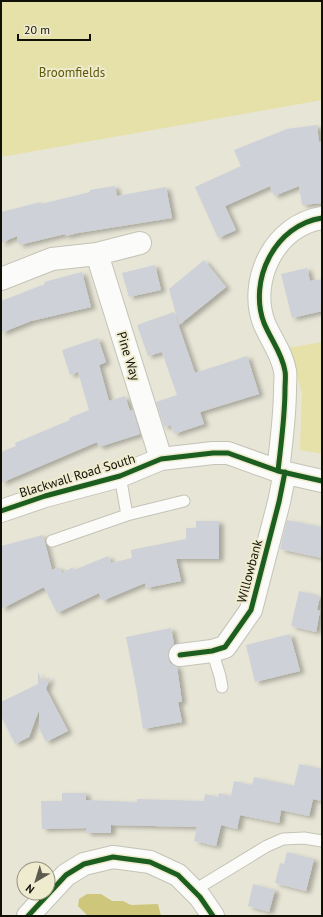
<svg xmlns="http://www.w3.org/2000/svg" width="323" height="917" viewBox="0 0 323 917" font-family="'PT Sans',sans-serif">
	<defs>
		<filter id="shadow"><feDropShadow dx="4.5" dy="2.5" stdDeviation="2" flood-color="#0004"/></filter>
	</defs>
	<rect width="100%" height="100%" fill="#e7e5d6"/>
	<path fill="#e6e0a9" d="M1 1H322V100L1 157Z
		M322 342V454L300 450 302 393 288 348Z"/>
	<path fill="#cec67a" d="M87 894H101L112 901H123L131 905 158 904 161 916H88L78 906 79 899Z"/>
	<path fill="#ced2d8" filter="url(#shadow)" d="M317 125 319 142 322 141V203L302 205 299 186 274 196 270 186 225 206 236 230 218 238 195 187 241 166 234 150 287 129Z
		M115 186 117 196 166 187 172 218 78 233 66 236 65 234 19 245 17 236 1 243V212L41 202V204L90 192V190Z
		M204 260 226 287 179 325 169 289Z
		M155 265 161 290 129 297 122 273Z
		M307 268 310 281 322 279V311L292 318 281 274Z
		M82 272 91 307 31 321 1 333V301L45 284 44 282Z
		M174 312 195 373 247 356 259 394 200 412 204 424 174 434 171 425 164 427 156 402 177 395 162 352 148 356 137 325Z
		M98 338 106 362 99 365 109 401 125 396 130 411 133 410 140 434 99 447 97 442 1 483V452L16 446 15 443 70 420 69 418 89 410 78 372 70 375 62 350Z
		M287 520 322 527V558L280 549Z
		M196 521H219V559H176L181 581 146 588 145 583 102 601 99 593 57 613 44 587 1 609V546L43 535 52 570 59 567 62 573 73 567 74 570 108 556 111 563 132 558 131 550 186 539V528H196Z
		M299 591 320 596 317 610 320 611 316 632 291 626Z
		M171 628 174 644 169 650 168 656 170 663 177 667 182 702H178L182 722 143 729 136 687 126 637Z
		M290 634 300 671 255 682 246 645Z
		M38 672 42 681 50 677 46 689 68 731 46 742 39 728V710L29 737 15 744 1 716V702L38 684Z
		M299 764 322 769V801L313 799 309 816 281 810 279 823 240 815 237 829 221 825 216 846 194 841 197 827 111 825V833H86V828L42 829 41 801H62V793H86V800L137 802V799L204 801 205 794 218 797 219 793 231 796 234 781 252 785 254 777 294 786Z
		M287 852 314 859 306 891 275 883 280 863 284 864Z
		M253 884 275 890 269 912 248 906Z"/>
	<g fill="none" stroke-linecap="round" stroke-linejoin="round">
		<g stroke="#c4c3b7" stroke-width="13">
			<path id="service" d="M120 476 127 515
				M52 541 127 515 184 501
				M212 651 220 676 222 687
				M193 891 267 846 283 839 304 838 322 841"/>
		</g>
		<g stroke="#c4c3b7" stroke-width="24">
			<path id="minor" d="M97 254 161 459
				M1 279 52 259 97 254 140 243
				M278 471C281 444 285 416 285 389 285 383 286 376 285 371 282 353 271 340 264 323 248 280 275 225 322 218
				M1 511 45 496 120 476 161 459 213 453H228L278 471 322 481
				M180 655 212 651 225 647 251 610 279 502 285 472
				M28 916 66 875 84 864 113 857 150 862 178 875 200 897 213 916"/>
		</g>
		<use href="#service" stroke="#fbfbf9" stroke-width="11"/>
		<use href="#minor" stroke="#fbfbf9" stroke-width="22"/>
		<g stroke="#eeebcf" stroke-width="8">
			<path id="cycleway" d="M278 471C281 444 285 416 285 389 285 383 286 376 285 371 282 353 271 340 264 323 248 280 275 225 322 218
				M1 511 45 496 120 476 161 459 213 453H228L278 471 322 481
				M180 655 212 651 225 647 251 610 279 502 285 472
				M28 916 66 875 84 864 113 857 150 862 178 875 200 897 213 916"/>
		</g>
		<use href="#cycleway" stroke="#1b5e20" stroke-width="5"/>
	</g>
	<g text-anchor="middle" stroke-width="4" stroke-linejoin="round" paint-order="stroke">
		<g font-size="13" fill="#5f5706" stroke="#eeebcf">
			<text x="72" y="77">Broomfields</text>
		</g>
		<g font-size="13" fill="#111007" stroke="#eeebcf">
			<text transform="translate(129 356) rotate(73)" y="5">Pine Way</text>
			<text transform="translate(77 475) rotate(-17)" y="5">Blackwall Road South</text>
			<text transform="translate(249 571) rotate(-75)" y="5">Willowbank</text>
		</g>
	</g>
	<rect width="323" height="917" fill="none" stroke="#111007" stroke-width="4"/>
	<g transform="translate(36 881) rotate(218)"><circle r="19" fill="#eeebcf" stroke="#96937f"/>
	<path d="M0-3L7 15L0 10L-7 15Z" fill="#5c5b4f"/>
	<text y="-6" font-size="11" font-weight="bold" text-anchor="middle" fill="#111007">N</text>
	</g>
	<path d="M18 34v6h72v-6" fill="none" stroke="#111007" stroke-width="2"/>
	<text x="24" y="34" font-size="12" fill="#111007" stroke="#eeebcf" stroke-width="3" paint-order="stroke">20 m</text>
</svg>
